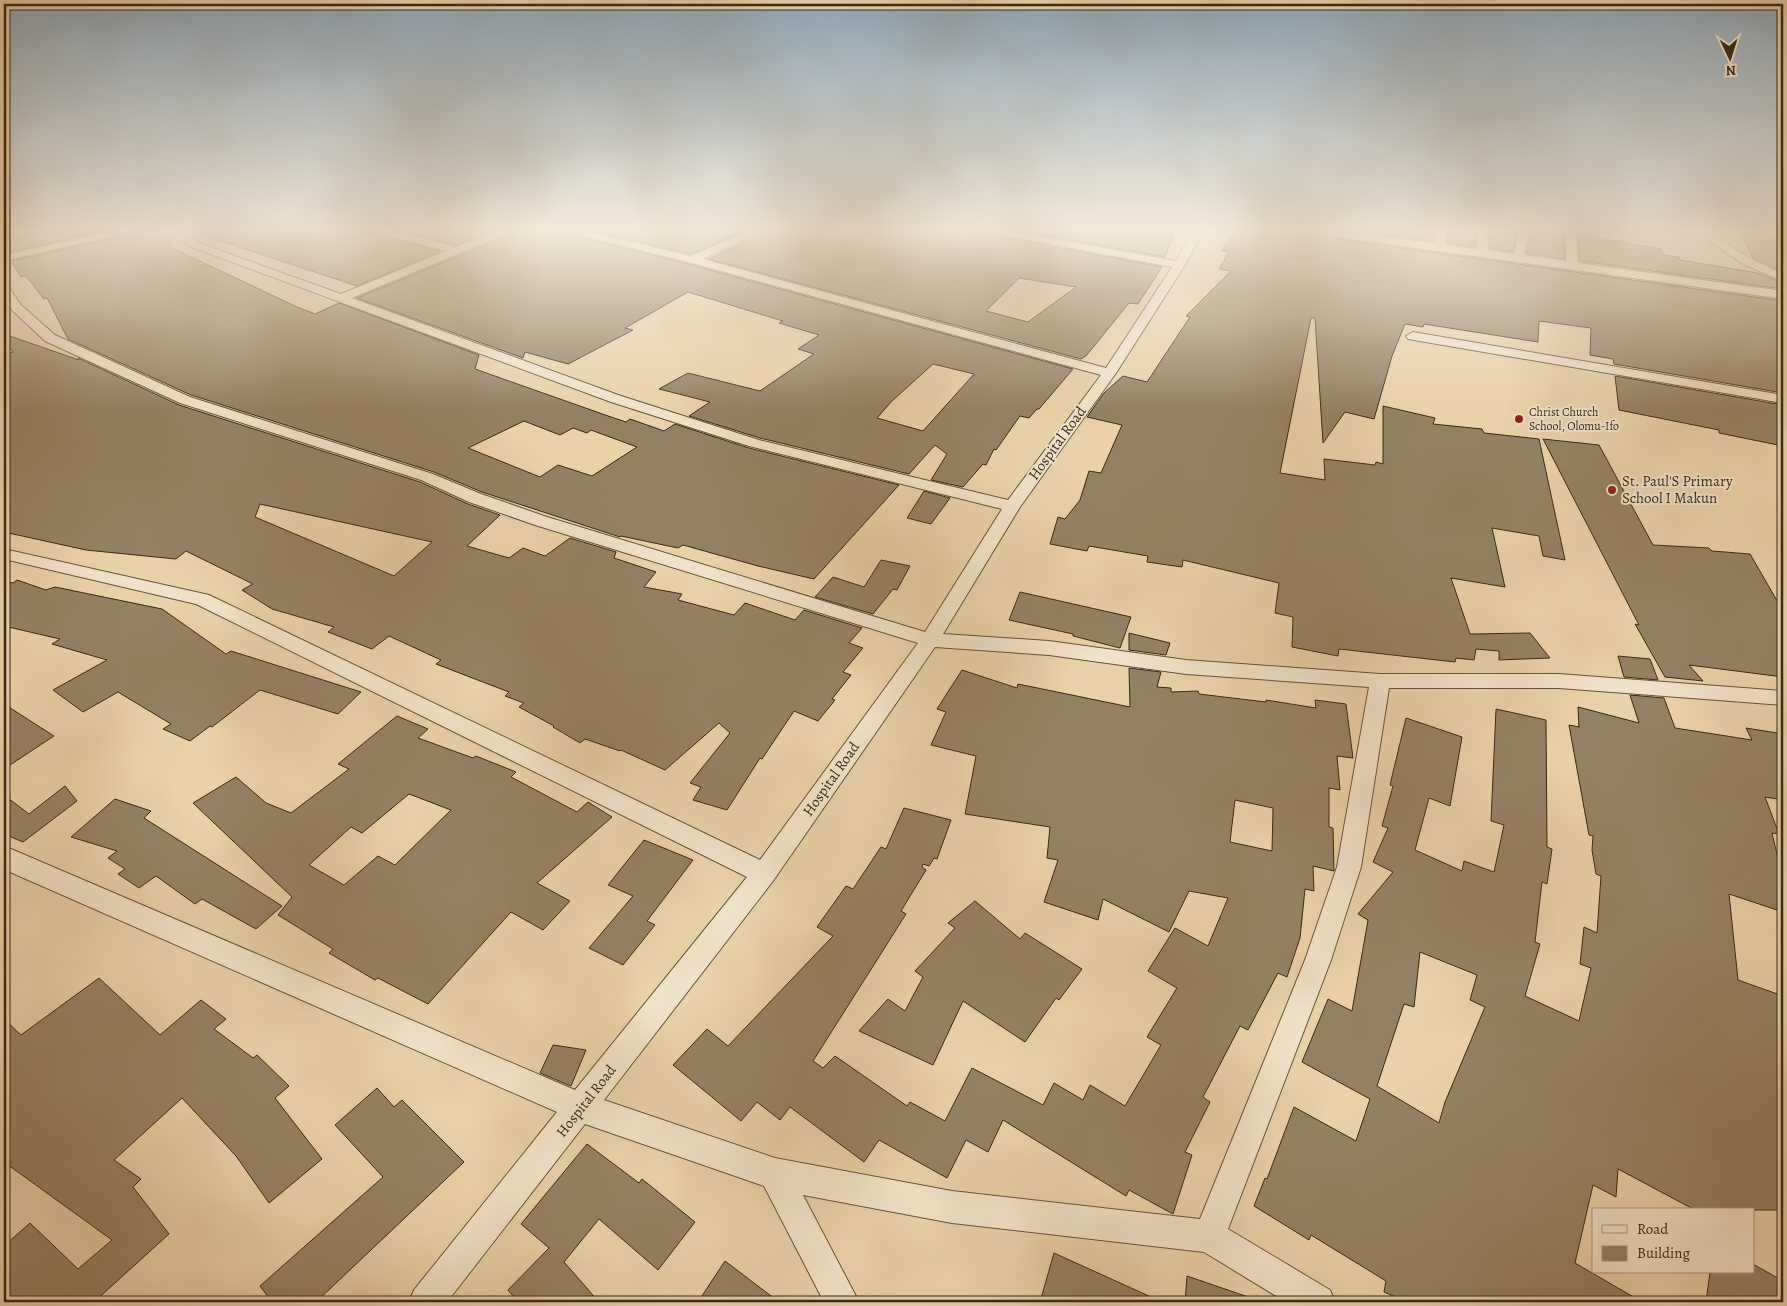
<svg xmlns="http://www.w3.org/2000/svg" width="1787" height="1306" viewBox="0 0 1787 1306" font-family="Alegreya,serif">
	<rect width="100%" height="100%" fill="#e9d1aa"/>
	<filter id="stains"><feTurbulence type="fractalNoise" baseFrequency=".004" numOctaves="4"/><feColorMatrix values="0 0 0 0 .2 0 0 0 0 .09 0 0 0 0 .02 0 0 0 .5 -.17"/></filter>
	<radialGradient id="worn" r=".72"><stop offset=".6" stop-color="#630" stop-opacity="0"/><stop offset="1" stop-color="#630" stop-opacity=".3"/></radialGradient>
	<path fill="#948164" stroke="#372a18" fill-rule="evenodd" d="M66 229H76L84 232 98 229H112L6 253 4 249V240L40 232 43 234Z
		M138 229H155L173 239 170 247 297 307 315 314 339 303 479 355 475 369 611 417 626 422 630 419 664 431 675 424 749 448 899 485 814 579 758 566 683 545 678 548 621 536 620 537 482 492 434 472 191 395 68 339 47 298 44 299 26 276 21 277 11 261 131 234ZM524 421 560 435 573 428 587 433 591 430 637 447 592 476 558 465 540 477 468 448Z
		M196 229H367L370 233 440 251 357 286 196 233Z
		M391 229H497L456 245Z
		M516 229H560L563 233 688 264 1073 369 1039 409H1037L1029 418 1020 416 996 450 994 449 986 465 983 464 963 487 931 480 947 454 935 445 909 474 760 438 689 416 710 402 659 389 688 373 760 391 814 354 798 349 819 335 779 323 783 321 688 292 625 328 633 330 568 364 525 352 523 358 357 298 514 233ZM933 364 974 374 923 431 877 418 892 401Z
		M584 229H749L691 254Z
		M768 229H978L985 234 1162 267 1138 304 1129 303 1086 356 1081 359 709 259 766 233ZM1019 278 1076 287 1028 322 986 311Z
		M1008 229H1176L1165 257Z
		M1237 229 1269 230 1291 233 1293 231 1301 234 1783 301V393L1614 364 1613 359 1590 355 1591 328 1539 321 1538 342 1424 324 1423 327 1405 324 1392 356 1374 419 1345 412 1323 443 1315 318H1311L1280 473 1325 480 1324 459 1375 465 1376 462 1383 464V406L1435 418 1433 424 1482 429 1484 433 1539 439 1565 560 1543 556 1539 536 1492 528 1505 587 1451 578 1470 634 1530 633 1550 658 1499 660V651L1476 649 1474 660 1456 658 1455 662 1339 649 1338 656 1292 647 1293 617 1275 613 1279 583 1183 560 1182 567 1147 562 1148 556 1089 546 1087 551 1050 544 1058 517 1065 519 1080 500 1089 471 1101 473 1122 425 1087 417 1104 393 1123 376 1147 382 1190 317 1186 316 1231 271 1219 269 1229 252 1221 251Z
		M1335 229H1434L1433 241Z
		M1448 229H1475V247L1448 243Z
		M1489 229H1518L1513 252 1490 248Z
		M1532 229H1564V259L1526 253Z
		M1578 229H1596L1600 238 1661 249 1663 255 1679 257 1680 260 1758 273 1783 283V289L1580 261Z
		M1740 231 1783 236V272L1752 257Z
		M4 334 79 360 78 358 179 405 420 482 468 504 500 515 467 546 509 558 523 548 545 556 570 538 616 552 614 558 656 572 644 587 682 594 678 600 734 615 745 603 795 620 804 610 862 628 849 643 863 648 843 672 851 675 832 699 835 700 818 721 794 711 762 759 760 758 727 810 693 800 701 787 690 783 730 733 719 723 665 770 621 750 620 751 585 739 580 743 553 727 554 726 519 707 524 703 505 696 509 692 436 664 441 660 389 636 372 649 328 632 334 627 272 609 242 590 253 584 186 551 176 559 86 550 4 532V355L13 352 4 341ZM260 504 432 542 394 576 255 517Z
		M1615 376 1783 405V446L1719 433V430L1619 410Z
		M1543 439 1599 445 1653 545 1709 548 1712 551 1750 554 1783 611V677L1689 665 1703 681 1665 677 1635 624 1639 625Z
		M924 491 950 498 931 524 907 518Z
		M881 560 910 566 897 590 893 589 873 614 815 597 833 577 864 587Z
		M17 580 46 590 55 587 162 609 226 654 231 651 361 692 338 714 260 690 212 727 210 726 190 741 163 729 171 724 118 692 83 712 53 690 107 660 52 644 60 639 4 626V581L13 583Z
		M1020 592 1131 617 1120 648 1073 636V634L1009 620Z
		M1129 633 1170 643 1166 655 1129 650Z
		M1618 656 1650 659 1658 680 1624 677Z
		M1129 668 1161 672 1157 687 1171 688V692L1198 691 1199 694 1266 702V700L1316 708 1315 700 1346 704 1353 758 1337 756 1340 790 1329 788V827L1333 828 1334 871 1313 866 1314 891 1305 889 1300 938 1287 977 1278 973 1248 1030 1240 1026 1203 1097 1210 1102 1185 1152 1192 1155 1173 1214 1129 1190 1126 1196 1003 1120 988 1152 966 1140 947 1178 879 1140 864 1162 790 1107 780 1120 757 1102 741 1121 673 1065 707 1029 728 1046 833 936 817 927 846 886 853 889 881 847 886 849 904 808 951 820 937 859 934 858 929 866 923 864 922 867 926 870 901 911 906 914 813 1061 823 1068 835 1056 907 1106 910 1102 945 1121 972 1068 1043 1105 1054 1083 1083 1100 1090 1085 1125 1106 1161 1045 1147 1037 1177 988 1148 971 1175 928 1208 946 1228 898 1189 891 1169 932 1103 899 1098 920 1044 902 1058 860 1047 858 1050 827 965 814 976 756 931 745 946 712 937 709 962 670 1017 688 1018 684 1130 707ZM1235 800 1273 808 1272 851 1230 842Z
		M1630 695 1664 698 1675 728 1752 740 1746 728 1783 734V800L1765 797 1779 834 1772 833 1783 880V912L1729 894 1738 980 1783 996V1210H1695L1618 1169 1616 1197 1593 1185 1575 1263 1642 1302H1407L1384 1292 1386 1281 1311 1235 1309 1240 1254 1206 1265 1178 1267 1179 1294 1107 1356 1141 1370 1099 1302 1062 1328 999 1352 1011 1368 920 1358 914 1393 872 1373 862 1388 828 1382 826 1393 786 1390 785 1406 718 1462 737 1450 806 1429 798 1415 850 1462 871 1464 861 1494 872 1504 825 1491 821 1496 709 1546 720 1547 847 1552 849 1547 884 1542 882 1535 942 1540 944 1525 996 1579 1021 1591 968 1580 964 1584 927 1597 933 1601 876 1596 874 1592 850 1593 836 1589 835 1569 725 1579 727 1578 707 1639 723ZM1420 952 1477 975 1470 1000 1485 1007 1445 1102 1439 1123 1377 1086 1404 1004 1414 1007Z
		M4 704 54 736 4 769Z
		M397 716 428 729 418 738 473 758 476 756 516 772 511 777 577 812 588 802 612 817 537 883 570 901 543 930 511 912 428 1004 378 978 375 980 329 953 333 949 278 915 292 897 193 803 236 777 266 803 291 813 349 769 338 764ZM409 794 451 810 395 865 378 856 344 885 309 865 351 827 362 833Z
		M65 786 77 801 23 842 4 834V795L29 814Z
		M115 799 151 811 144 818 282 906 256 929 202 899 195 904 156 876 139 888 118 874 125 869 108 858 117 851 71 837Z
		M644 840 693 860 647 921 655 925 623 965 589 948 633 896 608 885Z
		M975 901 1020 939 1025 933 1082 969 1059 1000 1056 998 1025 1042 963 1001 933 1065 859 1031 888 999 905 1011 923 977 915 971 955 928 948 923Z
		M99 978 160 1035 201 1000 226 1019 214 1029 253 1058 257 1055 289 1086 275 1098 322 1159 269 1203 236 1156 182 1098 114 1160 141 1179 133 1187 169 1234 94 1302H4V1246L30 1223 78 1269 112 1240 4 1162V1019L21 1035Z
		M553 1045 586 1050 571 1086 540 1073Z
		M377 1088 394 1107 402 1100 464 1162 316 1302H272L260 1286 383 1177 335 1125Z
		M587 1144 639 1183 642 1179 695 1222 658 1270 599 1219 564 1262 599 1302H518L508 1290 549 1248 521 1224Z
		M1054 1253 1162 1302H1040Z
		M725 1261 779 1302H698Z
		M1753 1264 1783 1281V1302H1706L1710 1272H1753Z
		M1187 1276 1254 1299 1253 1302H1185Z"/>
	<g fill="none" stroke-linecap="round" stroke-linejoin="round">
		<g stroke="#64543c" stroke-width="2">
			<path id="street" d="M119 229H136L131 232 4 261V255Z
				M157 229H170L202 244 341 294 446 251 370 231 369 229H385L456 247 501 229H514L513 231 352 298 621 396 759 440 1008 500 1101 375 688 262 563 231 562 229H578L691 256 753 229H766L765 231 703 259 1106 368 1172 267 985 232 980 229H1000L1176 261 1194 229H1204L1185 265 1116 373 1020 507 943 634 1049 641 1186 660 1380 674H1559L1783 691V705L1559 688H1389L1361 867 1331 960 1228 1229 1330 1290 1335 1302H1286L1204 1252 952 1223 803 1195 859 1302H824L764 1186 585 1124 447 1302H409L414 1290 557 1112 10 872 4 868V846L575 1090 747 877 196 604 4 559V549L209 595 760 860 918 643 535 525 469 502 421 480 180 403 45 341 13 311 4 298V285L8 286 21 305 55 335 190 397 433 474 481 494 547 517 925 632 1002 509 749 446 611 402 194 248ZM935 647 1049 655 1186 674 1369 687 1337 867 1305 960 1200 1219 952 1191 775 1158 604 1100 773 881Z
				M1296 229H1323L1435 243 1436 229H1446V245L1477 249V229H1487L1488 250 1514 254 1520 229H1530L1524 255 1566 261V229H1576L1578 263 1783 291V299L1301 232Z
				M1692 229H1703L1753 260 1783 274V281L1745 265Z
				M1413 332 1783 395V403L1408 339 1406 336Z"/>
		</g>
		<use href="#street" fill="#f1e1c8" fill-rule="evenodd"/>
	</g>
	<linearGradient id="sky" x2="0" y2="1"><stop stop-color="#90a9bb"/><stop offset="0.56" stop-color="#f5ead9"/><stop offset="1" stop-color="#f5ead9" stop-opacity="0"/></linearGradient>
	<rect width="1787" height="411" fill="url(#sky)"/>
	<g fill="#8f2418" stroke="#f1e1c8" stroke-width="2">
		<circle cx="1519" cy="419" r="5"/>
		<circle cx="1612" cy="490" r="5"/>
	</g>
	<g text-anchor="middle" stroke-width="4" stroke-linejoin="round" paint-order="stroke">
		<g font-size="12" fill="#372a18" stroke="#f1e1c8" text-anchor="start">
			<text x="1529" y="416">Christ Church<tspan x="1529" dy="14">School, Olomu-Ifo</tspan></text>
		</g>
		<g font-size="15" fill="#372a18" stroke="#f1e1c8">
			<text transform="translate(1057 443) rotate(-54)" y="5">Hospital Road</text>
			<text transform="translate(831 779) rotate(-55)" y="5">Hospital Road</text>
			<text transform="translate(586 1101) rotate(-52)" y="5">Hospital Road</text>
		</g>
		<g font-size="15" fill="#372a18" stroke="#f1e1c8" text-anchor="start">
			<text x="1622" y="486">St. Paul'S Primary<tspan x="1622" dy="17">School I Makun</tspan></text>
		</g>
	</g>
	<rect width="1787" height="1306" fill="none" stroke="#e9d1aa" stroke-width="20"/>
	<rect x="5" y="5" width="1777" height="1296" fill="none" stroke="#372a18" stroke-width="2.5"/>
	<rect x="10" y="10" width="1767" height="1286" fill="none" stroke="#372a18"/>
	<rect x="1592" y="1208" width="162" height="65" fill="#f1e1c8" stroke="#a79882"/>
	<rect x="1602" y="1225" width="25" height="8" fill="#f1e1c8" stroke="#a79882"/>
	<text x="1637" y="1234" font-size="15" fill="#372a18">Road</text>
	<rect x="1602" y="1246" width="25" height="15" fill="#948164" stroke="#a79882"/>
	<text x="1637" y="1258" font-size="15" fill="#372a18">Building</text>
	<g transform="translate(1730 58) rotate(176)" stroke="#f1e1c8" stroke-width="4" paint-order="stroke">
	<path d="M0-4L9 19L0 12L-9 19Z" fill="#372a18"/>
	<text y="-8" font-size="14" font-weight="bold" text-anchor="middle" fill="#372a18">N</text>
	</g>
	<rect width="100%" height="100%" filter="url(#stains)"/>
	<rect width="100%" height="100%" fill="url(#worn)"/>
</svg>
